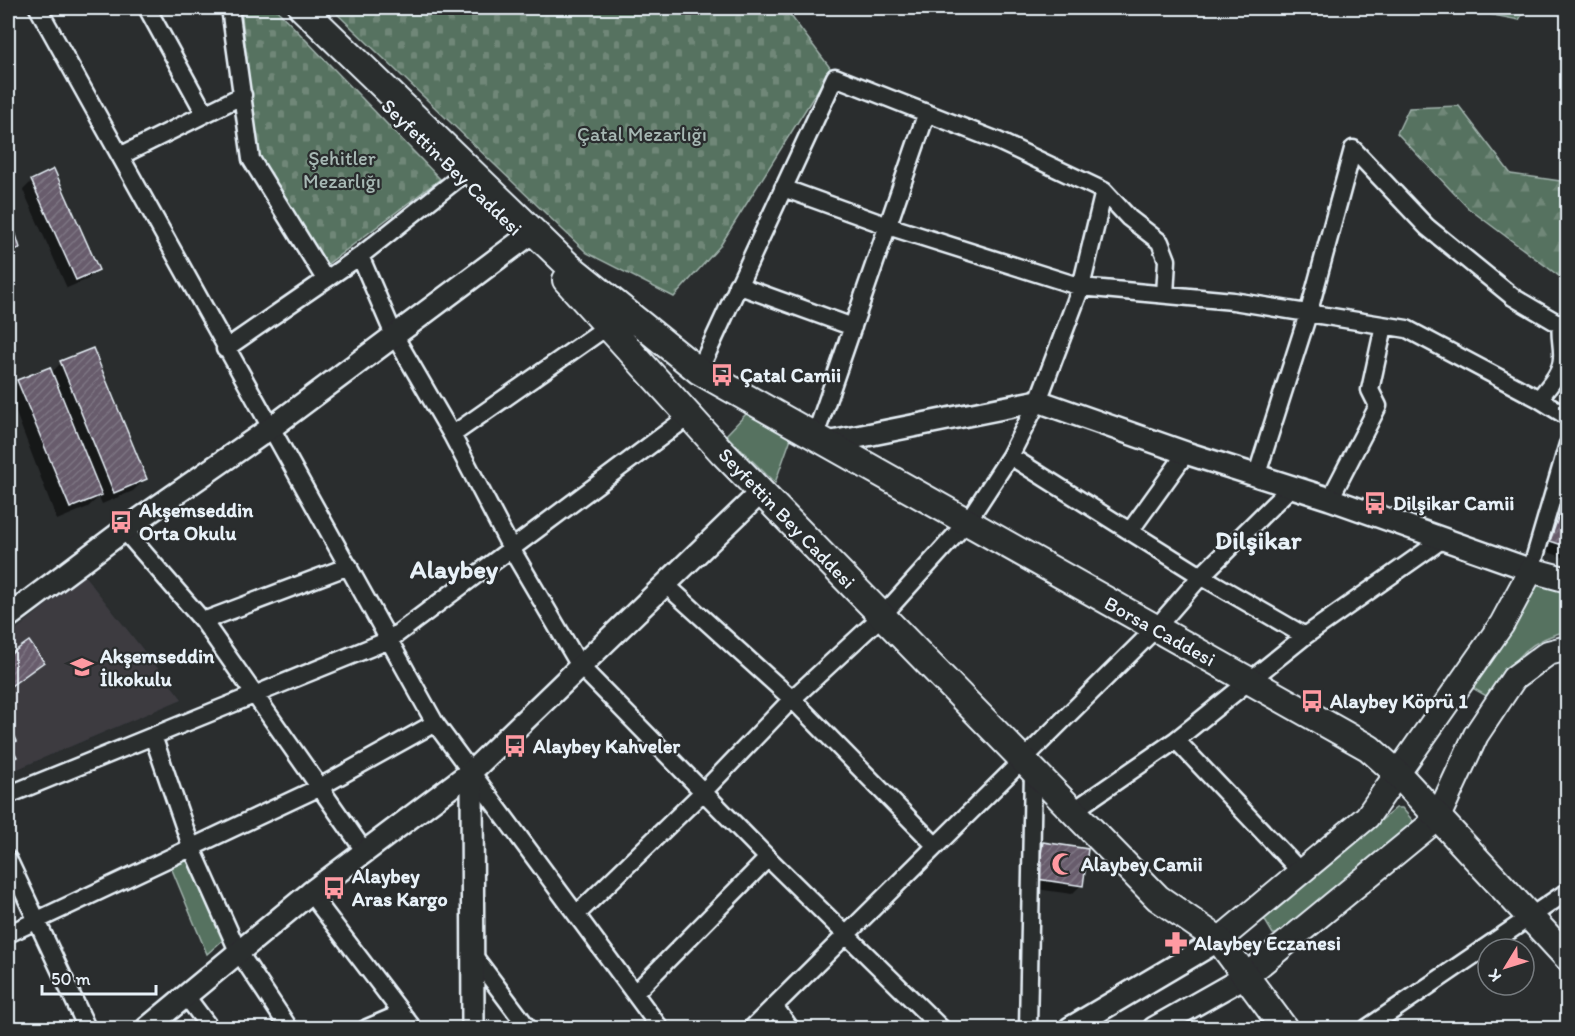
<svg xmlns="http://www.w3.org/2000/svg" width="1575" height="1036" viewBox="0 0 1575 1036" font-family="Itim,sans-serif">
	<defs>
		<pattern id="forest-firs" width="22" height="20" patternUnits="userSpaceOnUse" patternTransform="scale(1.5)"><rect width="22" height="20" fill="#577260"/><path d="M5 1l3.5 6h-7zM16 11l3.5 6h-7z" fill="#6f8778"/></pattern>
		<pattern id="cemetery-stones" width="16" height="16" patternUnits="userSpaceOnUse" patternTransform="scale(1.5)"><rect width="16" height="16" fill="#577260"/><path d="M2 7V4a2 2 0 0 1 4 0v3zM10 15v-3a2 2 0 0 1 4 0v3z" fill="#6f8778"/></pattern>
		<pattern id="building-hatch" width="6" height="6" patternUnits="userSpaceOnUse" patternTransform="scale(1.5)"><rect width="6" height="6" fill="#675c6c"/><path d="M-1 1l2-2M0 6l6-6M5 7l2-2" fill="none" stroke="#7d7482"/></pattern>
	</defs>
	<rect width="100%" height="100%" fill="#2a2d2e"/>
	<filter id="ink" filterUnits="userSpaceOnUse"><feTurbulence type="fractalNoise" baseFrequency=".0167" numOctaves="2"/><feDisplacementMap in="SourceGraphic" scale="12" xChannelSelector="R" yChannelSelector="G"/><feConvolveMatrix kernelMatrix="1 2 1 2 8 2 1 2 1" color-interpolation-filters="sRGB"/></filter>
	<g filter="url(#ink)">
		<path fill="#3c3b41" d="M84 575 182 699 8 773V636Z"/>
		<path fill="#577260" stroke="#a0b2ac" stroke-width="1.5" d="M748 412 791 438 775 483 726 435Z
			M1538 582 1567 587V631C1524 641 1515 661 1492 696L1488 697 1471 687Z
			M1396 808H1402L1413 821 1411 826 1277 934H1273L1264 919Z
			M189 853 225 938 207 954 168 860Z"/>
		<path fill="url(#forest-firs)" stroke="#a0b2ac" stroke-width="1.5" d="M1457 8H1526L1519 20Z
			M1459 106 1511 174 1567 182V282L1468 208 1397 133 1409 108Z"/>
		<path fill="url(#cemetery-stones)" stroke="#a0b2ac" stroke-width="1.5" d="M241 8H275L440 179 325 266 258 159Z
			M331 8H785L831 69 720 246 674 297 587 253Z"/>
		<path fill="#0007" d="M32 181 97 269 88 279 67 288 23 190Z
			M8 214 18 247 8 257Z
			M61 363 145 479 133 491 102 504 99 497 88 507 57 520 8 392 18 382 51 373Z
			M1562 510 1568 512V559L1542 550 1553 519Z
			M29 643 42 661 8 689V658Z
			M11 733 15 740 9 746 15 757 8 765V735Z
			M1044 844 1081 885 1072 894 1029 888 1034 853Z"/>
		<path fill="url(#building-hatch)" stroke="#e8f1f8" stroke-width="1.5" d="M54 169 99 270 76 280 31 180Z
			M8 209 20 248 8 252Z
			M93 348 147 479 114 493 60 361Z
			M50 367 102 495 70 508 17 380Z
			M1561 509 1568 511V547L1550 541Z
			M29 641 44 662 8 688V656Z
			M12 731 17 741 10 744 17 757 8 762V733Z
			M1043 842 1088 849 1083 886 1037 879Z"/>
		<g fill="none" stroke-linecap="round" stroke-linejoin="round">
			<g stroke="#e8f1f8" stroke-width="21">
				<path id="minor" d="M38 8 435 723 660 1028
					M147 8 205 114
					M230 8 251 159 325 279
					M120 156 243 95
					M783 188 888 226 1081 287 1233 301 1407 329 1539 399 1568 417
					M360 256 394 335 452 435 512 550 580 666 768 858 941 1028
					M737 285 853 327
					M225 349 360 256 461 176
					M699 371 835 77 998 141 1104 191 1129 218 1160 242 1167 260 1165 295
					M1539 399C1548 387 1562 373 1562 358 1563 346 1559 336 1561 325L1568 321
					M452 435 608 326 613 318
					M815 436 926 115
					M1010 456 1201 576 1305 636
					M1256 477 1309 311 1353 149 1427 227 1513 297 1561 325
					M1330 499 1378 406 1370 390 1384 326
					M124 530 203 621 365 852
					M1130 531 1186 453
					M1531 570 1568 444
					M665 584 792 699 935 845
					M203 621 349 566
					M153 736 191 846 238 951 289 1028
					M1176 740 1300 871
					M8 795 389 640 689 416
					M1073 811 1176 740 1305 636 1443 539
					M8 859 87 1028
					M310 893 413 1028
					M577 914 703 792 792 699 882 616 967 522 1010 456 1038 401 1081 287 1104 191
					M8 934 318 788 435 723
					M471 952 528 1028
					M635 993 768 858
					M186 996 210 1028
					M774 1006 790 1028
					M367 1028 402 1013
					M752 1028 1156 628 1201 576 1291 487
					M1028 1028 1033 771
					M1367 1028 1568 891"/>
			</g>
			<g stroke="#e8f1f8" stroke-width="26">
				<path id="tertiary" d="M827 443 1038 401 1186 453 1330 499 1531 570
					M8 617 124 530 272 427 525 238
					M472 771 473 1028
					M147 1028 310 893 472 771 761 492
					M1070 1028 1219 940
					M1154 1028 1246 976"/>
			</g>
			<g stroke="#e8f1f8" stroke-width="28">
				<path id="secondary" d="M1219 940 1367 817 1502 624 1531 570 1568 580
					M1246 976 1437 819 1476 735 1514 678 1548 653 1568 648"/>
			</g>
			<g stroke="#e8f1f8" stroke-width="30">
				<path id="primary" d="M302 8 569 266 699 371 1369 748 1398 774 1568 958
					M566 280 722 452 1158 898 1219 940 1284 1028"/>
			</g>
			<use href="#minor" stroke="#2a2d2e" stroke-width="16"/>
			<use href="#tertiary" stroke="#2a2d2e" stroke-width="21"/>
			<use href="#secondary" stroke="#2a2d2e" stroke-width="24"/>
			<use href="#primary" stroke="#2a2d2e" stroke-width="26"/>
		</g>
	</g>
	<defs>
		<g id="bus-bare" transform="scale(1.8)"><path d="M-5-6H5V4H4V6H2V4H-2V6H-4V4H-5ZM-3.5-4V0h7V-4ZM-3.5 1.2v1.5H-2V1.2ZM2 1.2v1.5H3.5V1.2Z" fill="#ff9aa2" stroke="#2a2d2e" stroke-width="2.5" paint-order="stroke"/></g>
		<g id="school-bare" transform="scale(1.8)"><path d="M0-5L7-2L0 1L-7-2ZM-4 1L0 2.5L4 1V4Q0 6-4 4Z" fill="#ff9aa2" stroke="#2a2d2e" stroke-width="2.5" paint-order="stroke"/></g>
		<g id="mosque-bare" transform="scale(1.8)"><path d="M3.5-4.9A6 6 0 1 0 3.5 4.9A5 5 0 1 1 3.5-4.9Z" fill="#ff9aa2" stroke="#2a2d2e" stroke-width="2.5" paint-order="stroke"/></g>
		<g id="pharmacy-bare" transform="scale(1.8)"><path d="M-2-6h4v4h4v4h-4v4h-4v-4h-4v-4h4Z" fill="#ff9aa2" stroke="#2a2d2e" stroke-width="2.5" paint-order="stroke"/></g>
	</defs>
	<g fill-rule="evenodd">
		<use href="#bus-bare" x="722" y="375"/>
		<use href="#bus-bare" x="1375" y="503"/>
		<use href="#bus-bare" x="121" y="522"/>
		<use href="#school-bare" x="82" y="667"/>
		<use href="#bus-bare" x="1312" y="701"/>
		<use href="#bus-bare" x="515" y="746"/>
		<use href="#mosque-bare" x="1063" y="864"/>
		<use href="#bus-bare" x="334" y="888"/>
		<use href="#pharmacy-bare" x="1176" y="943"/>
	</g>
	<g text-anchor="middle" stroke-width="4.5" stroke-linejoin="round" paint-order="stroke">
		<g font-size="20" fill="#a7b8b4" stroke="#2a2d2e">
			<text x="642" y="141">Çatal Mezarlığı</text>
			<text x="342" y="165">Şehitler<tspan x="342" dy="23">Mezarlığı</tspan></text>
		</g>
		<g font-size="20" fill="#e8f1f8" stroke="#2a2d2e">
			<text transform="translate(452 167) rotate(44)" y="7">Seyfettin Bey Caddesi</text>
			<text transform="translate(787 518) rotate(46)" y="7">Seyfettin Bey Caddesi</text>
			<text transform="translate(1160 631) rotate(29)" y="7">Borsa Caddesi</text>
		</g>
		<g font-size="20" font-weight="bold" fill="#e8f1f8" stroke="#2a2d2e" text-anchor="start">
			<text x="740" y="382">Çatal Camii</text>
			<text x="1393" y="510">Dilşikar Camii</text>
			<text x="139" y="517">Akşemseddin<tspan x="139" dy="23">Orta Okulu</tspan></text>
			<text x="100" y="663">Akşemseddin<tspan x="100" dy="23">İlkokulu</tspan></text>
			<text x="1330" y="708">Alaybey Köprü 1</text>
			<text x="533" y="753">Alaybey Kahveler</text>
			<text x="1081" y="871">Alaybey Camii</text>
			<text x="352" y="883">Alaybey<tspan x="352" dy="23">Aras Kargo</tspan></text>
			<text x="1194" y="950">Alaybey Eczanesi</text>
		</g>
		<g font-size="26" font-weight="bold" fill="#e8f1f8" stroke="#2a2d2e">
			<text x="1258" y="549">Dilşikar</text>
			<text x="454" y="578">Alaybey</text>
		</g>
	</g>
	<rect width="1575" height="1036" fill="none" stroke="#2a2d2e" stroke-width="30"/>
	<rect x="15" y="15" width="1545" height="1006" fill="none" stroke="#e8f1f8" stroke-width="2" filter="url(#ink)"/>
	<g transform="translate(1506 967) rotate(232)"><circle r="28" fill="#2a2d2e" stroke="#767b7f" stroke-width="1.5"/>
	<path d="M0-4.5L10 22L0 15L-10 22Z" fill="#ff9aa2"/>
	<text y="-9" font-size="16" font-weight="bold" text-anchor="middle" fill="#e8f1f8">K</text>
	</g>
	<path d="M42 985v9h114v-9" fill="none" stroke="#e8f1f8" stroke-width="3"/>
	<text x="51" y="985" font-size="18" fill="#e8f1f8" stroke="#2a2d2e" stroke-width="4.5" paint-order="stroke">50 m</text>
</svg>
